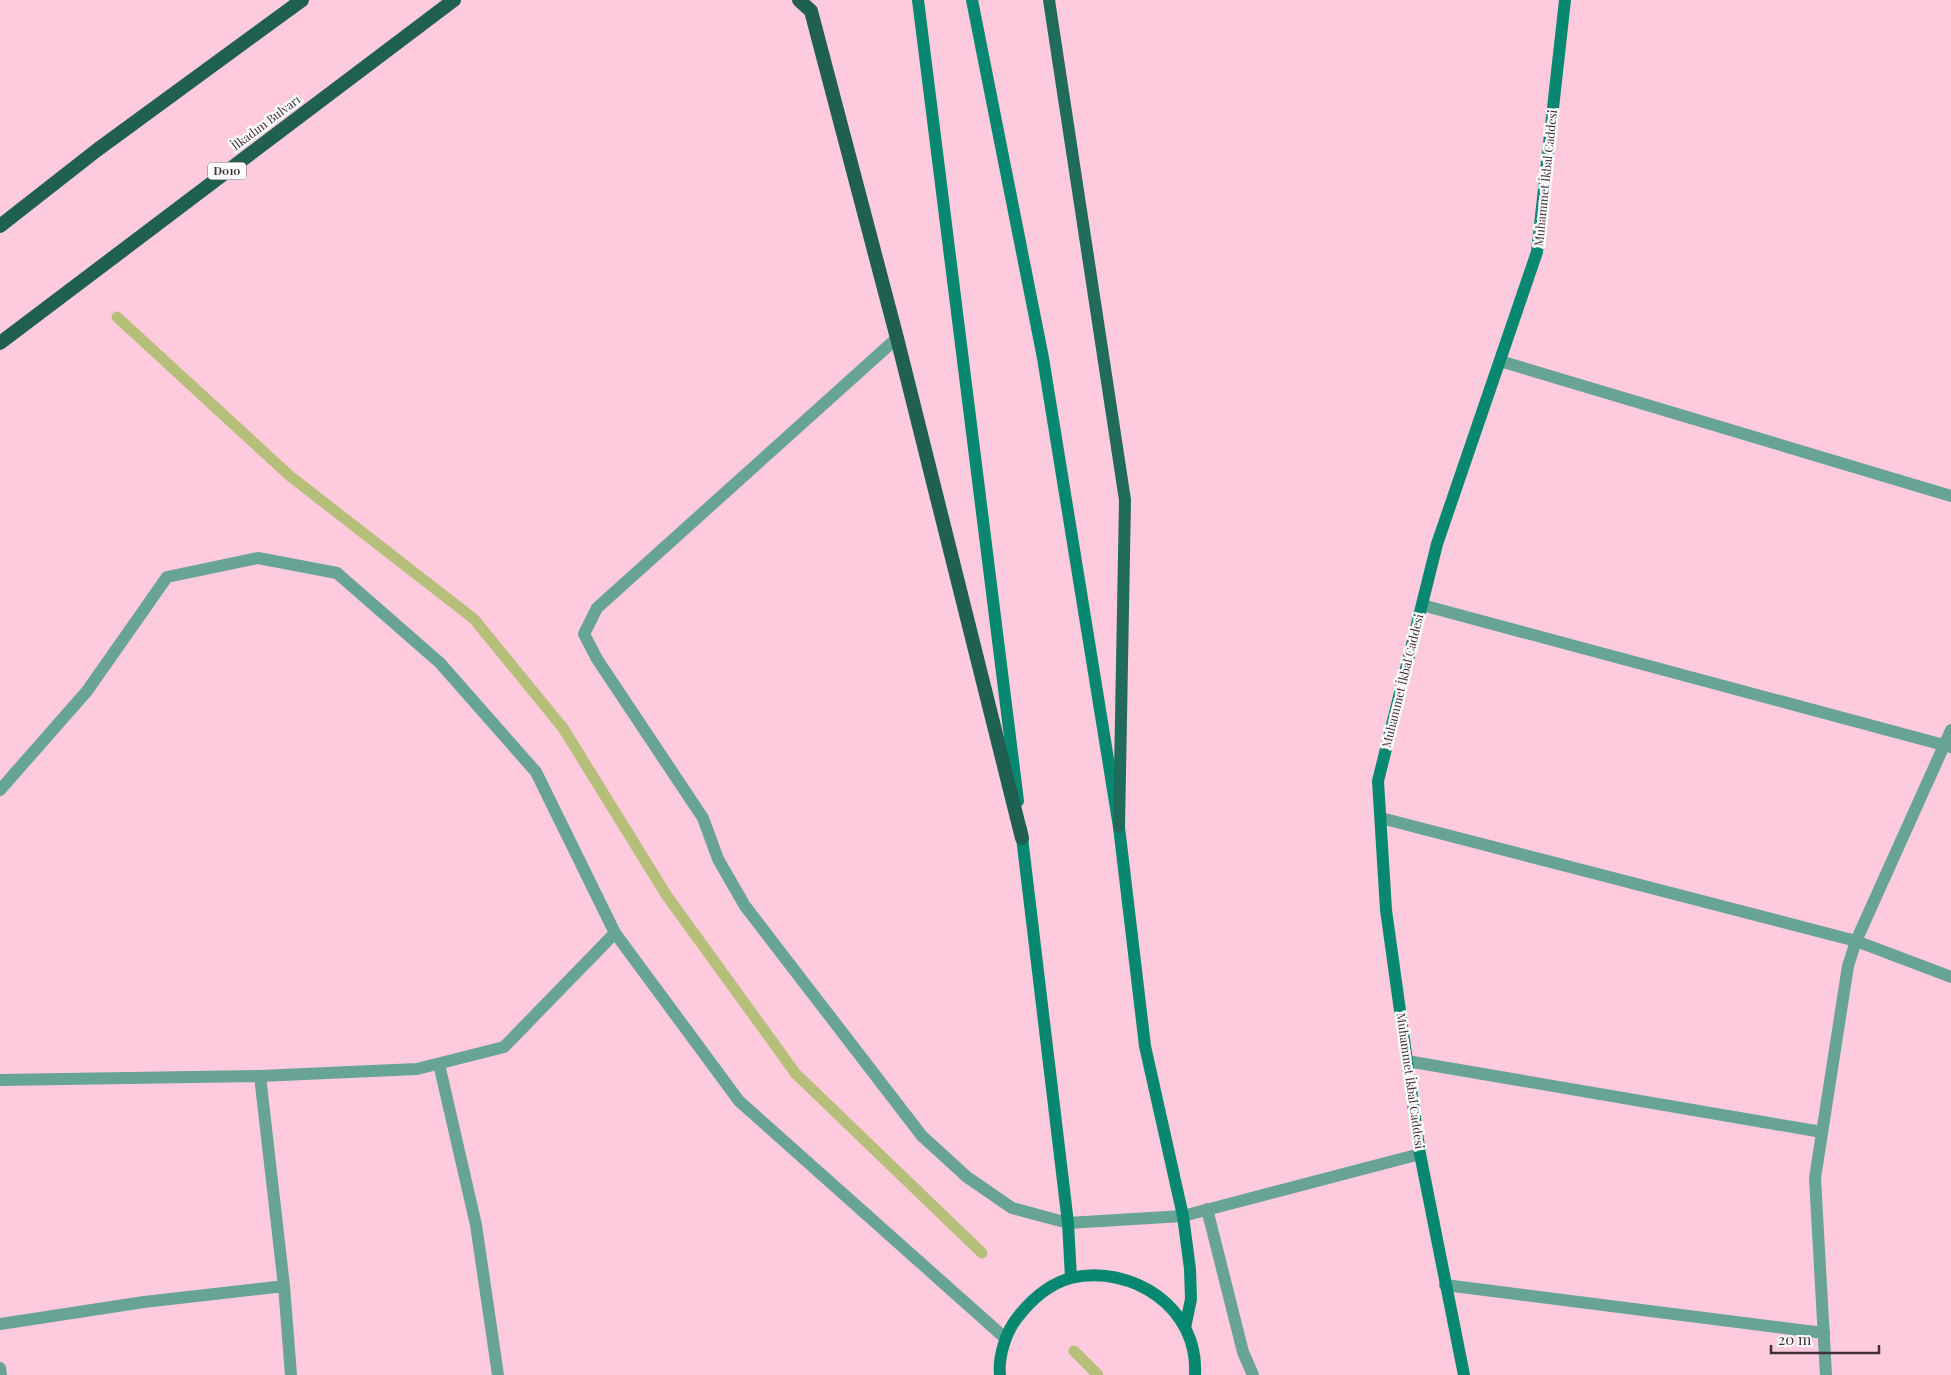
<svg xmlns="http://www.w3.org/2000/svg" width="1951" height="1375" viewBox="0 0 1951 1375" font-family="'Playfair Display',serif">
	<rect width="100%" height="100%" fill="#fecadd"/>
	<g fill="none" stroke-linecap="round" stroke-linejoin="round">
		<path stroke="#b5bf79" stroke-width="11" d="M117 317 290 476 474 619 563 728 667 896 796 1074 982 1253
			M1074 1351 1098 1375"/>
		<path stroke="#67a493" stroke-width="12" d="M897 338 597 608 584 634 597 659 703 818 718 859 745 906 922 1136 967 1177 1012 1208 1068 1223 1183 1216 1420 1154
			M1500 361 1951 496
			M1422 605 1951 747
			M1381 818 1856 941 1951 977
			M1407 1061 1822 1132
			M439 1064 476 1225 498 1375
			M260 1076 284 1286 291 1375
			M0 1080 260 1076 417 1069 504 1047 615 933
			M1207 1209 1243 1352 1253 1375
			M1445 1285 1824 1333
			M0 1324 144 1302 284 1286
			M0 1368 1 1375"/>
		<path stroke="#67a493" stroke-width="12" d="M0 790 87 691 167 577 258 558 337 573 440 663 536 772 615 933 739 1101 1005 1338
			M1826 1375 1815 1178 1848 966 1856 941 1951 730"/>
		<path stroke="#098871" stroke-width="12" d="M918 0 1018 801
			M972 0 1043 358 1119 827 1145 1046 1183 1216 1190 1269 1191 1299 1185 1328
			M1021 829 1068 1223 1071 1278
			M1000 1375C998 1357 1006 1332 1017 1318 1031 1300 1048 1284 1071 1278 1133 1264 1199 1308 1195 1375
			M1464 1375 1420 1154 1407 1061 1386 910 1378 781 1437 544 1537 252 1565 0"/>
		<path stroke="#206b5a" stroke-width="12" d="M1049 0 1125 500 1119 827"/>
		<path stroke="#1f6050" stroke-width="14" d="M799 0 811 11 897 338 1022 838
			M0 226 97 150 302 0
			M0 343 454 0"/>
	</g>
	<g text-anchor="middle" stroke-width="5" stroke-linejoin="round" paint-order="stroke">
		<rect fill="#fcfcfc" stroke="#7a6c71" stroke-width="1" x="208" y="162.5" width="38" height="17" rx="4"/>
		<g font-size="11" font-weight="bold" fill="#422e36">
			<text x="227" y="175">D010</text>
		</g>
		<g font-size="12" fill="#422e36" stroke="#fcfcfc">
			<text transform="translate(266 123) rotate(-37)" y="4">İlkadım Bulvarı</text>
			<text transform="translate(1546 178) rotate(-84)" y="4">Muhammet İkbal Caddesi</text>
			<text transform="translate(1403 681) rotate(-76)" y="4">Muhammet İkbal Caddesi</text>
			<text transform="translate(1410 1081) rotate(82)" y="4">Muhammet İkbal Caddesi</text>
		</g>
	</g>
	<path d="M1771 1345v8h108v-8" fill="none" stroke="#422e36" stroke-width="2.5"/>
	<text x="1778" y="1345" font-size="15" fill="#422e36" stroke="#fcfcfc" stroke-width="4" paint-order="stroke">20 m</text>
</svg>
